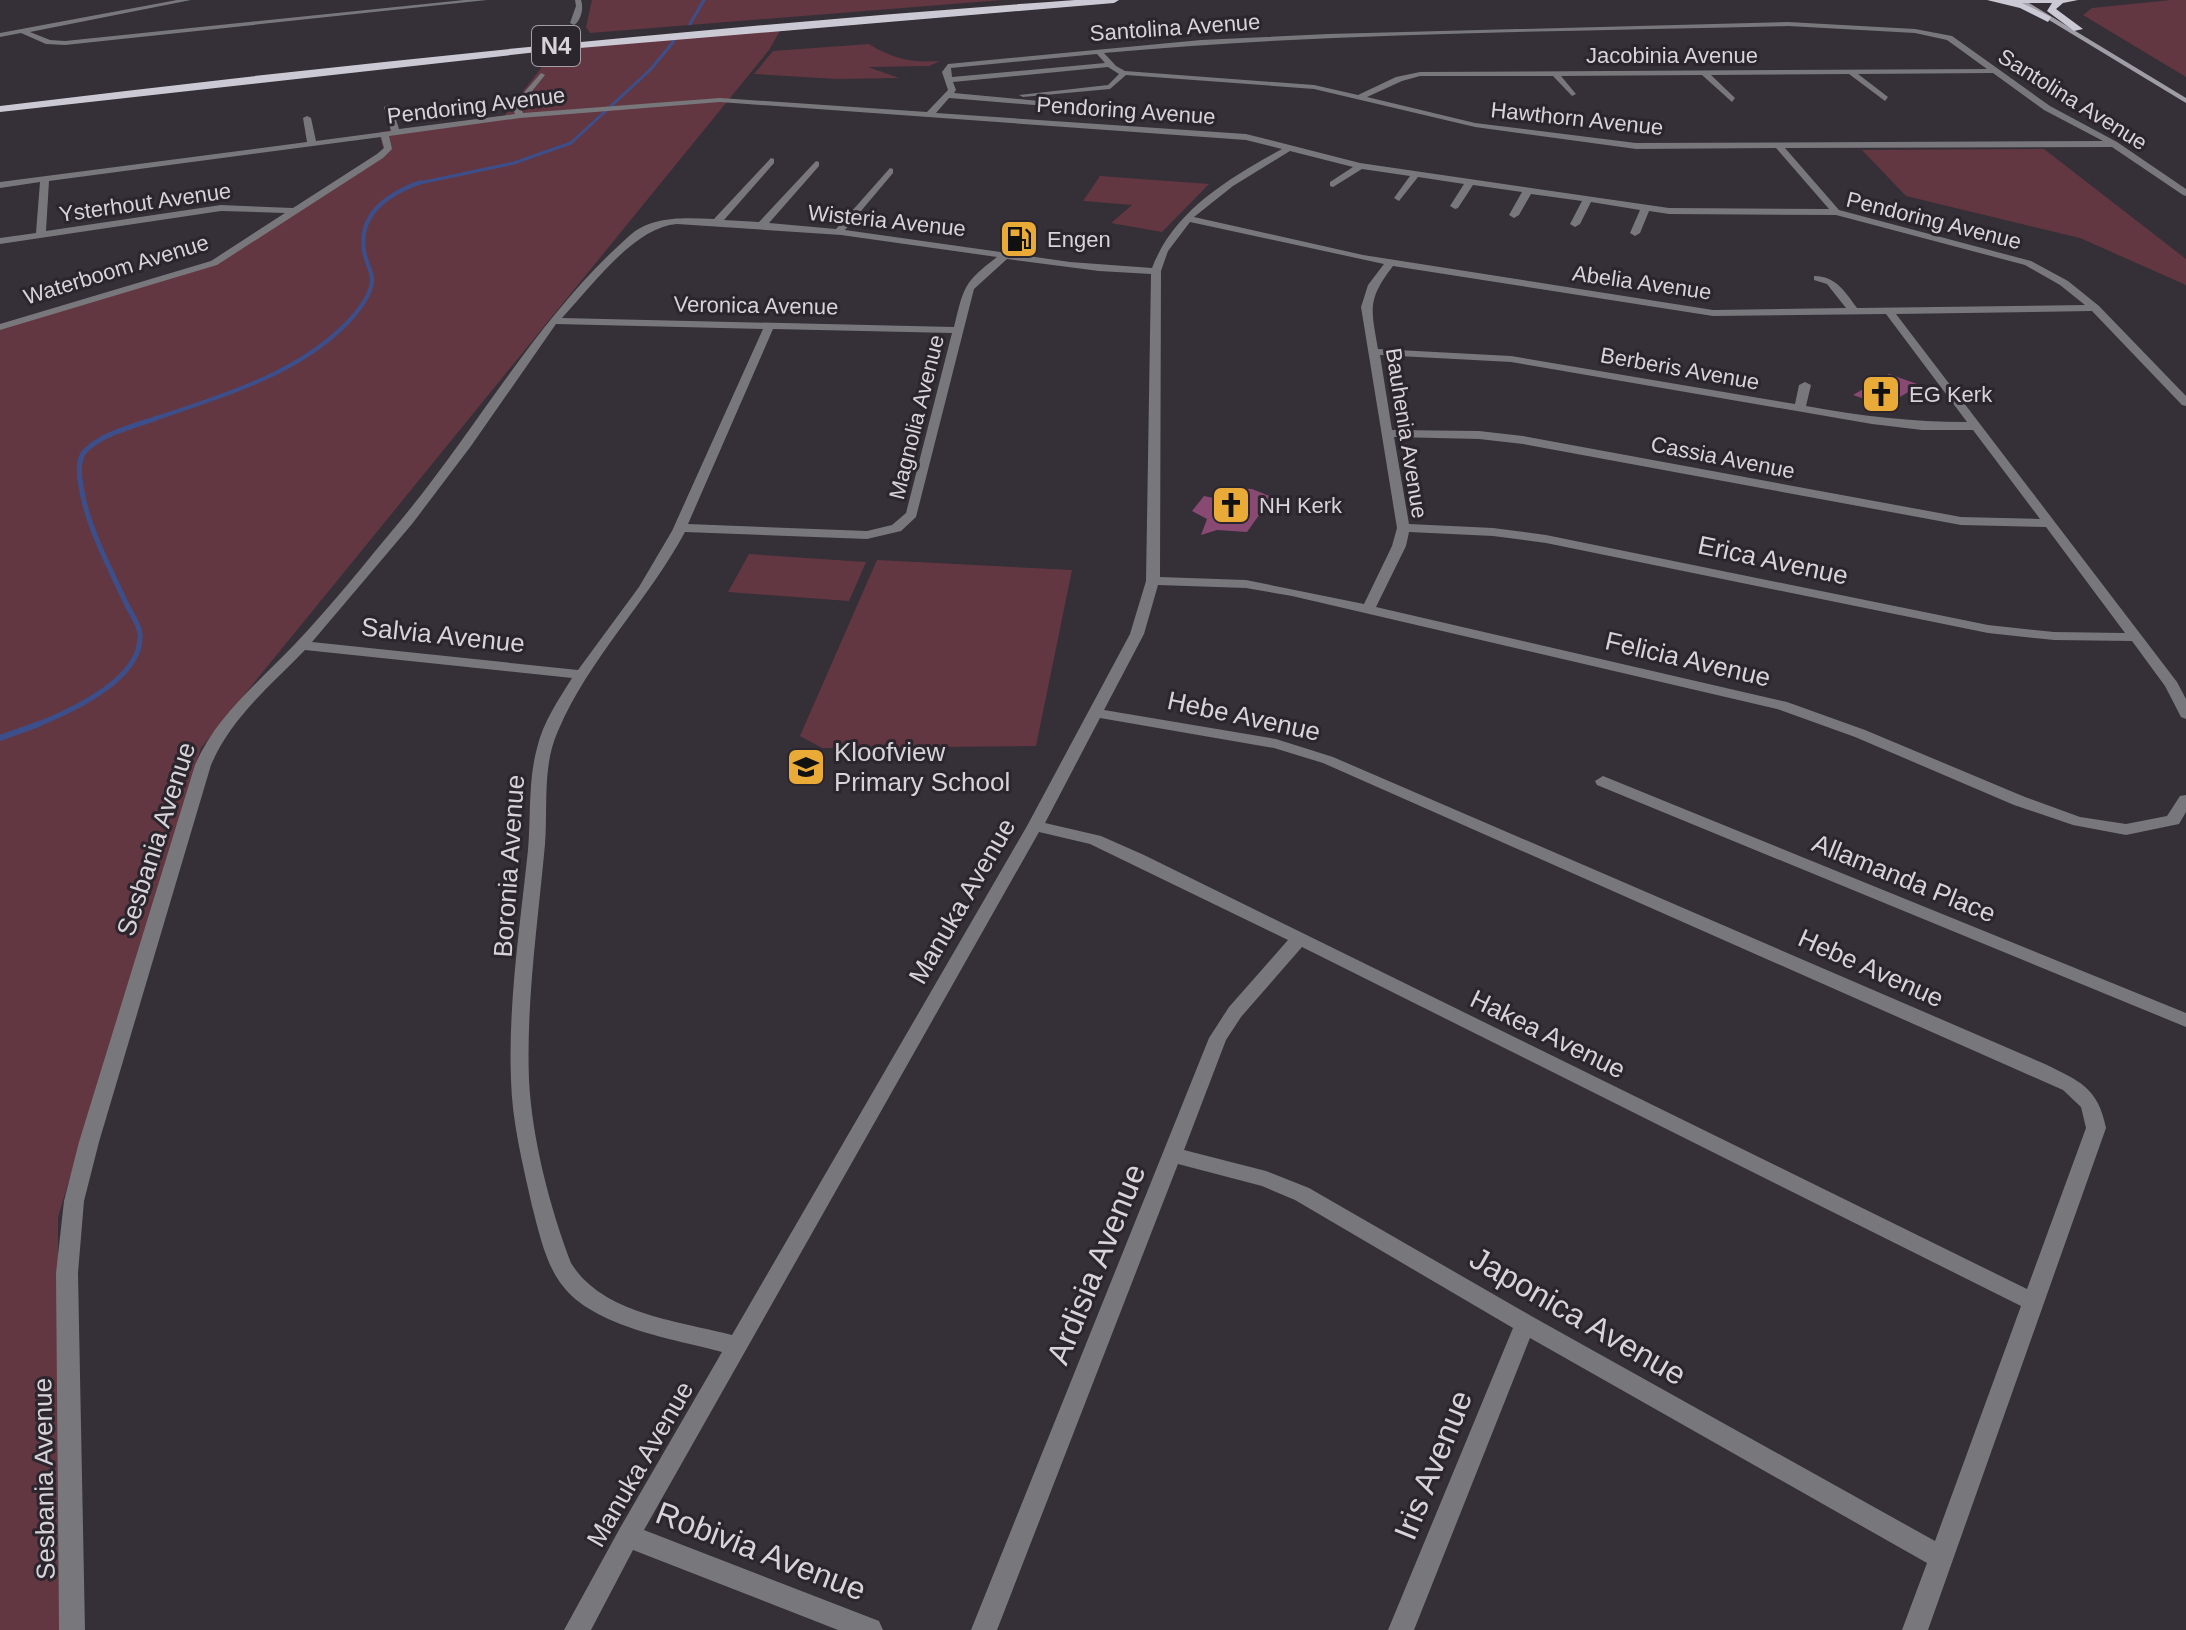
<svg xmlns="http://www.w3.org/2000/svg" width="2186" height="1630" viewBox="0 0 2186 1630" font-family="Helvetica,sans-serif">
	<rect width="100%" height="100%" fill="#352f37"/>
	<path fill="#633741" d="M592 0H1002L590 33 586 27Z
		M2171 0H2186V77L2083 15 2092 8Z
		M781 29 769 50 201 748 58 1217 59 1630H0V324L207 266 384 151 379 132 504 116 556 49Z
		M869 44C893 59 912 63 940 61L929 66 868 67 899 78 837 79 754 74 773 51Z
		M2044 149 2186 259V285L2080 238 1906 196 1862 150Z
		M1100 176 1209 184 1162 232 1111 223 1132 205 1083 201Z
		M749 554 866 562 849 601 728 592Z
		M877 560 1072 570 1036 746 822 748 800 736Z"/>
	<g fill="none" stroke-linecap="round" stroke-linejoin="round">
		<path stroke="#3c4f8b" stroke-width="3" d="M690 24 704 0
			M415 184 514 163 571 143 651 69 674 41"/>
		<path stroke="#3c4f8b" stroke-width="4" d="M151 420C219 397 297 375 348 322 357 313 372 294 372 280 372 270 365 261 364 251 358 213 390 193 421 182"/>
		<path stroke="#3c4f8b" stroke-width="5" d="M34 726C69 712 143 679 140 634 139 623 129 611 125 601 108 564 87 526 81 486 79 475 77 460 85 451 103 433 134 426 157 418"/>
		<path stroke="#3c4f8b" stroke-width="6" d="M0 738 39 724"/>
	</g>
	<path fill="#884973" d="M1889 374 1920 385 1885 406 1853 395Z
		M1227 487 1252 489 1272 497 1247 532 1217 530 1201 535 1207 519 1192 511 1204 496 1218 499Z"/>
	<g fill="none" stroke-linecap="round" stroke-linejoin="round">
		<path fill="#78777c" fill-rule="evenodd" d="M177 0H191L30 32 50 40 65 41 464 0H487L65 45 46 44 21 33 0 37V33Z
			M575 0H581C584 8 581 21 574 25L570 23 576 6Z
			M1788 22 1915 29 1952 36 2050 106 2117 142 2186 189V196L2183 195 2112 147 1785 148 1839 210 2031 261 2068 281 2099 306 2186 396V406L2182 405 2092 311 1896 314 2177 682 2186 699V719L2181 717 2165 686 2132 641 2054 640 1988 633 1546 543 1493 536 1409 532 1406 546 1376 607 1787 702 1865 730 2025 797 2080 817 2126 824 2167 816 2180 796 2186 795V812L2179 824 2126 835 2073 825 2014 805 1855 737 1777 709 1292 596 1246 588 1158 585 1144 634 1104 710 1276 739 1333 757 2045 1064C2079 1081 2098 1087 2106 1128L1928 1630H1902L1927 1563 1530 1338 1414 1630H1388L1513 1328 1295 1200 1262 1186 1178 1164 997 1630H971L1209 1038 1229 1007 1288 940 1090 844 1039 832 644 1530 879 1621 883 1630H838L633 1550 591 1630H564L620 1528 722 1352C674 1339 593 1327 562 1285 545 1263 539 1232 532 1206 523 1165 512 1122 511 1080 508 1004 520 926 528 850 531 816 528 781 537 748 543 722 559 699 572 678L305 650C271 685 230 719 211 765L99 1142 84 1201 78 1273 85 1630H59L56 1273 64 1201 79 1142 195 765C216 716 259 682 295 644 332 605 366 562 401 520 478 427 537 318 628 237 652 215 684 218 714 219L771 158 774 159V163L724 220 759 222 816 161 819 162V166L769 223 836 229 890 168 893 169V173L845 230 1070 262 1152 268C1174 210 1230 178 1282 149L1246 140 720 102 520 118 389 136 392 149 383 158 217 265 0 330V324L211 261 285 213 221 211 0 244V238L36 233 40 182 0 188V182L307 142 303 118 307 116 311 118 316 141 391 131 384 107 388 105 392 107 399 129 515 114 512 106 541 73 545 75 520 106 523 113 720 98 927 112 948 90 942 72 948 64 1201 40 1328 34ZM1788 26 1915 33 1947 40 1987 69 1420 72 1396 77 1358 95 1314 85 1125 71 1116 66 1104 53C1331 32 1560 32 1788 26ZM1097 54 1105 63 952 77 951 68ZM1108 67 1119 74 1108 85 1019 95 1023 97 1110 89 1126 75 1314 89 1475 127 1636 149 1776 148 1829 209 1669 208 1360 163 1246 134 936 113 949 98 1096 110 1093 106 954 93 956 90 953 82ZM1993 73 2044 110 2103 141 1636 143 1475 123 1367 97 1402 81 1420 76H1553L1572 96 1576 94 1561 76 1702 75 1732 102 1735 98 1711 75 1849 74 1885 101 1888 97 1858 74ZM381 137 384 148 377 154 293 208 221 205 46 231 49 181ZM1290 151 1353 167 1330 182V186L1333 187 1362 169 1410 176 1394 198 1399 201 1418 177 1464 184 1450 206 1455 209 1458 208 1473 185 1522 192 1509 215 1514 218 1519 215 1531 194 1582 201 1570 224 1575 227 1580 224 1591 202 1640 210 1630 233 1635 236 1640 233 1649 211 1669 214 1836 215 2025 265 2060 285 2085 305 1857 308C1845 292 1836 276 1814 276V280L1827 284 1846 308 1713 310 1363 255 1194 217 1233 186ZM1190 222 1384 264 1368 285 1361 307 1397 528 1392 546 1364 604 1246 580 1160 577 1161 271 1168 251ZM677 224 841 235 997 257C963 283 964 287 954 327L562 318C591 287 634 227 677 224ZM1007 259 1099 271 1151 274 1146 581 1130 634 1027 826 732 1335C679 1321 602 1314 571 1263 550 1208 532 1139 529 1080 526 1002 538 922 545 844 548 807 542 766 558 731 589 658 648 601 685 532L867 539 901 531 916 517 974 289ZM1393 266 1713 316 1886 314 1967 422C1912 422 1860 416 1806 406L1811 385 1805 382 1799 385 1795 404 1511 356 1378 349C1371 308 1367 300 1393 266ZM556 324 763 329 672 531 639 587 578 670 312 642 412 524 471 446ZM773 329 952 333 906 513 892 525 867 531 688 524ZM1380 355 1511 362 1872 424 1922 430H1973L2040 519 1961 517 1523 436 1479 431 1392 430ZM1394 437 1479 439 1523 444 1961 525 2046 527 2125 633 2054 632 1988 625 1546 535 1493 528 1409 524ZM1100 718 1274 748 1323 763 2063 1090 2081 1107 2086 1128 2027 1289 1144 855 1101 836 1045 823ZM1302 947 2021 1306 1935 1541 1533 1317 1309 1188 1266 1171 1184 1150 1226 1040 1241 1017Z
			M1603 776 2186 1013V1027L1597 785 1595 781Z"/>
		<path fill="#9f9ea6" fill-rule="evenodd" d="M2016 0H2024L2186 98V103Z"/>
		<path fill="#cbcad4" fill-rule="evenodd" d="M1075 0H1119L1114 3 556 50 0 112V106C357 62 716 26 1075 0Z
			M1987 0H2078L2063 3 2056 9 2083 29 2074 31 2047 11 2052 3H2022L2051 17 2048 22 2020 8Z"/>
	</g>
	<defs>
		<g id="fuel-square" transform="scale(2)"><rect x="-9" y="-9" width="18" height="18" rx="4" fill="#eaaa38" stroke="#2b252d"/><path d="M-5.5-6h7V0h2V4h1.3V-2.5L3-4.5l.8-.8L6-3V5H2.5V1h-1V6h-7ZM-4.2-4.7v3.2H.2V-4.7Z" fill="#111"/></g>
		<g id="church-square" transform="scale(2)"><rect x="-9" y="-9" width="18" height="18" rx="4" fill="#eaaa38" stroke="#2b252d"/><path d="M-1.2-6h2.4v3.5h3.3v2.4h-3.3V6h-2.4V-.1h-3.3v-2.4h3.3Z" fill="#111"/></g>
		<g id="school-square" transform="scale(2)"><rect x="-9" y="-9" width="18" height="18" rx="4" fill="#eaaa38" stroke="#2b252d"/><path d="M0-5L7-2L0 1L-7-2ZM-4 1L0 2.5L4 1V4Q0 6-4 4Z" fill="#111"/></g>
	</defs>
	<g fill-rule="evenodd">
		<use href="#fuel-square" x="1019" y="239"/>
		<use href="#church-square" x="1881" y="394"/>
		<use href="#church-square" x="1231" y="505"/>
		<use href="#school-square" x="806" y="767"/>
	</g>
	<g text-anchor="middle" stroke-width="6" stroke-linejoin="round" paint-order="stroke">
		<g font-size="22" fill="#d7d3d9" stroke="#2b252d">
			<text transform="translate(1175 27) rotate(-4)" y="8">Santolina Avenue</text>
			<text x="1672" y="63">Jacobinia Avenue</text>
			<text transform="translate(2073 99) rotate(32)" y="8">Santolina Avenue</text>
			<text transform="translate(476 105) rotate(-7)" y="8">Pendoring Avenue</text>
			<text transform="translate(1126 110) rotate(4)" y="8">Pendoring Avenue</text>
			<text transform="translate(1577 118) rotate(6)" y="8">Hawthorn Avenue</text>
			<text transform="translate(145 202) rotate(-8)" y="8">Ysterhout Avenue</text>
			<text transform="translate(887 220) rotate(6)" y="8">Wisteria Avenue</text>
			<text transform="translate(1934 220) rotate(14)" y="8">Pendoring Avenue</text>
			<text transform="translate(116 269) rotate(-17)" y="8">Waterboom Avenue</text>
			<text transform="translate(1642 282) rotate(8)" y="8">Abelia Avenue</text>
			<text transform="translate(756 305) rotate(1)" y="8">Veronica Avenue</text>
			<text transform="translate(1680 368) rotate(10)" y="8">Berberis Avenue</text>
			<text transform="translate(916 417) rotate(-76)" y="8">Magnolia Avenue</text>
			<text transform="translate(1407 433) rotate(81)" y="8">Bauhenia Avenue</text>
			<text transform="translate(1723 457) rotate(11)" y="8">Cassia Avenue</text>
		</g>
		<g font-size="22" fill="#d7d3d9" stroke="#2b252d" text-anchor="start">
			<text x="1047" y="247">Engen</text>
			<text x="1909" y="402">EG Kerk</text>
			<text x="1259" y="513">NH Kerk</text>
		</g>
		<rect fill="#2b252d" stroke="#a39fa5" stroke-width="2" x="532" y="26" width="48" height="40" rx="6"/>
		<g font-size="24" font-weight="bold" fill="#d7d3d9">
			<text x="556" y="54">N4</text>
		</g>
		<g font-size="26" fill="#d7d3d9" stroke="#2b252d">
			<text transform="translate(1773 560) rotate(12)" y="9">Erica Avenue</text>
			<text transform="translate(443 635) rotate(6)" y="9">Salvia Avenue</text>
			<text transform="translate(1688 659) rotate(13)" y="9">Felicia Avenue</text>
			<text transform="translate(1244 716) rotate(12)" y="9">Hebe Avenue</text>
			<text transform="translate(156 839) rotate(-72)" y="9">Sesbania Avenue</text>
			<text transform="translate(509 866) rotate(-86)" y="9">Boronia Avenue</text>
			<text transform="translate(1904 878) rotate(22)" y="9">Allamanda Place</text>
			<text transform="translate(962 901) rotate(-60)" y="9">Manuka Avenue</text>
			<text transform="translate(1871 968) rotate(24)" y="9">Hebe Avenue</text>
			<text transform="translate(1548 1034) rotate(26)" y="9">Hakea Avenue</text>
			<text transform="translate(640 1464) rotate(-60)" y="9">Manuka Avenue</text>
			<text transform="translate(44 1479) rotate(-91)" y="9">Sesbania Avenue</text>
		</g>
		<g font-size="26" fill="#d7d3d9" stroke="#2b252d" text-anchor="start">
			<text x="834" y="761">Kloofview<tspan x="834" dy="30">Primary School</tspan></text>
		</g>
		<g font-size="32" fill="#d7d3d9" stroke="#2b252d">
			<text transform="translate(1096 1264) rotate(-68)" y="11">Ardisia Avenue</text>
			<text transform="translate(1578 1316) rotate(30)" y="11">Japonica Avenue</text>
			<text transform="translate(1433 1465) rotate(-68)" y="11">Iris Avenue</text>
			<text transform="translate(761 1551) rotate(21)" y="11">Robivia Avenue</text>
		</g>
	</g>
</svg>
